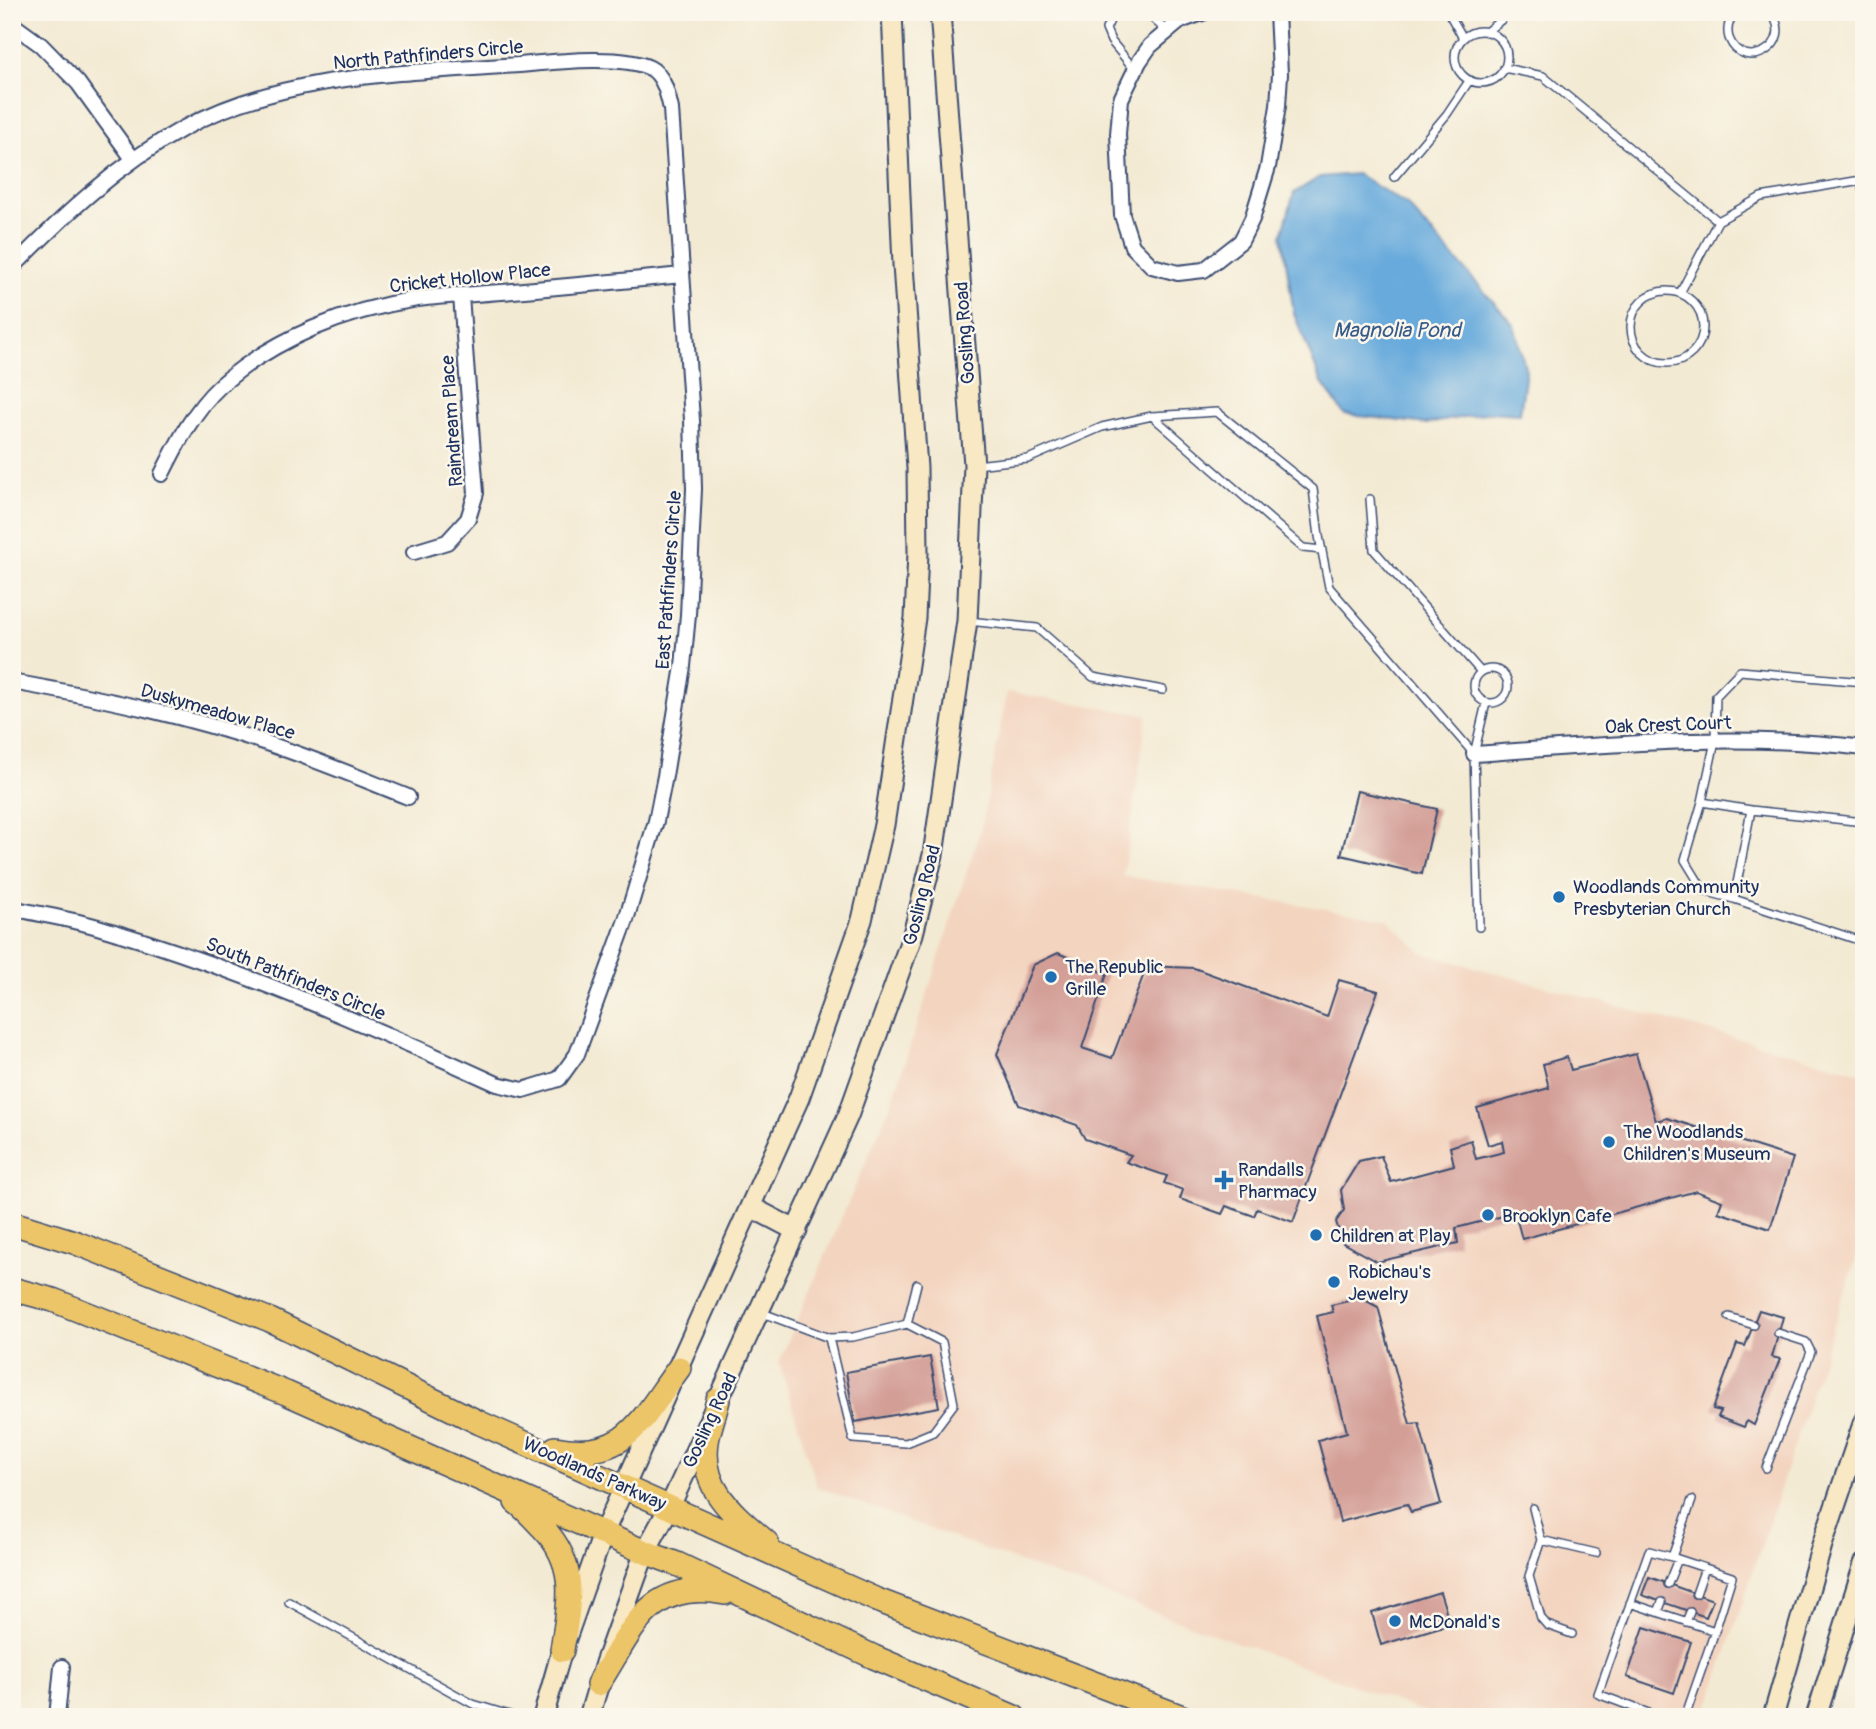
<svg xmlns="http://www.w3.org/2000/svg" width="1876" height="1729" viewBox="0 0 1876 1729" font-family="Pangolin,sans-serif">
	<rect width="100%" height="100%" fill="#fbf7ec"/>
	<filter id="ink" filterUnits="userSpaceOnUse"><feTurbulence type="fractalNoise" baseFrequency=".0143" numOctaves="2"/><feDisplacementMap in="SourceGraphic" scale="14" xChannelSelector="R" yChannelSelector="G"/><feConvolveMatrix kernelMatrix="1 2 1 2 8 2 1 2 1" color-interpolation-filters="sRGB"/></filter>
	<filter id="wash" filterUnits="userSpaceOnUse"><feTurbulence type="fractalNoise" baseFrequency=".00686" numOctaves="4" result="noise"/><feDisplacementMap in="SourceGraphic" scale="28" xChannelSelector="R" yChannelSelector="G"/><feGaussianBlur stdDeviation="1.57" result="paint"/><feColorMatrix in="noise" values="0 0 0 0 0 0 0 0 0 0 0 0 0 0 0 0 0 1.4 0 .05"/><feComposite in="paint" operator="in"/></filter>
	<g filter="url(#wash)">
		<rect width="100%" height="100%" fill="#f3ead3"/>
		<path fill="#f3d4bf" d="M1007 692 1147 715 1123 876 1387 919 1422 953 1864 1073V1234L1705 1717H1438L817 1487 779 1362 892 1102 982 825Z"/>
		<path fill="#68aadc" stroke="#426c9d" stroke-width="2" d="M1357 174 1407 205 1514 325 1526 371 1520 414 1490 412 1427 424 1344 414 1322 383 1294 314 1282 235 1294 193 1320 177Z"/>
		<g id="blocks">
			<path fill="#d39e96" d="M1357 791 1437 809 1422 874 1341 855Z
				M1058 953 1107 974 1082 1048 1112 1058 1147 966 1194 968 1327 1017 1339 980 1378 991 1293 1222 1257 1209 1254 1216 1226 1206 1222 1214 1180 1199 1183 1190 1164 1183 1167 1176 1126 1162 1131 1155 1085 1139 1077 1125 1019 1105 997 1054 1033 965Z
				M1636 1054 1656 1121 1667 1118 1793 1158 1770 1229 1718 1212 1722 1201 1696 1191 1522 1239 1515 1213 1456 1228 1458 1243 1377 1262 1343 1243 1336 1222 1344 1210 1341 1190 1359 1161 1381 1156 1391 1182 1454 1165 1450 1147 1471 1140 1476 1159 1504 1152 1502 1141 1488 1145 1477 1108 1549 1088 1543 1064 1567 1057 1571 1070Z
				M1361 1298 1378 1307 1410 1424 1419 1423 1441 1504 1411 1512 1407 1504 1340 1522 1318 1440 1347 1432 1317 1316 1333 1312 1331 1305Z
				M1759 1310 1783 1317 1772 1357 1780 1359 1754 1425 1747 1421 1744 1427 1718 1417 1721 1411 1713 1409 1737 1344 1745 1346Z
				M930 1357 939 1407 855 1422 846 1372Z
				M1649 1577 1713 1600 1706 1617 1642 1595Z
				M1440 1592 1450 1624 1381 1645 1372 1613Z
				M1644 1627 1691 1642 1674 1693 1627 1677Z"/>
		</g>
	</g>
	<g filter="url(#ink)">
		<use href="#blocks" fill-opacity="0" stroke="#3b4b70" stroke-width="2"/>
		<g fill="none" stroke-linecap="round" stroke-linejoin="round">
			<g stroke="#3b4b70" stroke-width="10">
				<path id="lane" d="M1114 12 1106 29 1111 41 1135 70
					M1145 12 1167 31
					M1448 12 1463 38
					M1735 12C1729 20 1726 28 1729 38 1743 75 1798 44 1770 12
					M1455 57a26 26 0 1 1 52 0a26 26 0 1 1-52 0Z
					M1486 32 1511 12
					M1504 68 1543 76 1718 221
					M1394 177 1447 114 1469 81
					M1631 327a36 36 0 1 1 72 0a36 36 0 1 1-72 0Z
					M1680 293 1718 221 1761 197 1861 180 1864 199
					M1152 416 1303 548 1322 550
					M976 465 1028 459 1102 427 1152 416 1217 412 1313 489 1319 536 1329 587 1474 754
					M1370 499 1374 550 1481 672
					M968 621 1037 628 1093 677 1163 690
					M1474 686a17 17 0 1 1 34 0a17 17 0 1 1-34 0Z
					M1702 802 1751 810
					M1864 822 1751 810 1734 899 1864 942
					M1734 899 1704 891 1685 860 1702 802 1715 741 1716 696 1740 671 1864 682
					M1479 927 1474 754 1486 703
					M760 1312 829 1338 853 1337 907 1324 917 1284
					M1729 1317 1754 1325
					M829 1338 853 1439 906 1443 933 1432 954 1404 942 1342 907 1324
					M1766 1468 1811 1352 1806 1342 1778 1333
					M1533 1508 1541 1540 1529 1576 1541 1618 1547 1625 1572 1634
					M1541 1540 1596 1553
					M1672 1557 1732 1577 1715 1631
					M1668 1584 1678 1559
					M1696 1594 1705 1568
					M289 1602 473 1704 516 1717
					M1630 1603 1715 1631 1685 1717
					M1658 1612 1662 1602
					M1686 1622 1690 1612
					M1659 1717 1598 1694 1649 1551 1672 1557 1692 1500"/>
			</g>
			<g stroke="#3b4b70" stroke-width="18">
				<path id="street" d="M1205 12 1180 21 1150 46 1139 62 1121 99 1118 134 1122 215 1132 246 1152 266 1178 273 1204 270 1241 241 1252 219 1268 167 1278 106 1280 74 1277 12
					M12 14 15 12
					M12 24 41 45 78 83 133 159
					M12 268C64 215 118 164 184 128 285 73 407 73 519 65 552 62 621 54 650 68 664 75 668 96 671 109L692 420 694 489 688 615 683 666 665 776 656 821 626 920 577 1054 559 1079 523 1090 497 1084C368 1025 237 968 101 928 72 919 42 915 12 908
					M162 474C178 442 194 410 220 386 274 338 347 310 417 299 449 295 481 294 513 291 569 286 625 281 682 275
					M414 552 447 542 468 519 476 493 461 296
					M12 682C102 698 192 717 278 747 322 762 365 780 408 797
					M1474 754C1603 745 1735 732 1864 748
					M57 1717 62 1667"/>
			</g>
			<g stroke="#3b4b70" stroke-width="23">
				<path id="secondary" d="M751 1207 797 1231
					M543 1717 562 1650 603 1534 799 1098 862 920 884 825 915 618 918 553 917 468 903 265 892 12
					M589 1717 605 1663 645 1552 670 1506 848 1116 913 934 933 855 967 621 974 465 940 12
					M1773 1717 1822 1545 1864 1421
					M1816 1717 1864 1564"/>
			</g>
			<g stroke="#3b4b70" stroke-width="26">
				<path id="primary" d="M12 1223 74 1242 270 1320 480 1423 877 1600 1182 1717
					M12 1289 53 1300 286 1393 645 1552 677 1564 874 1657 1014 1717
					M718 1400C715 1414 709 1428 707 1442 700 1490 734 1514 767 1543
					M555 1448C627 1462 642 1418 679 1368
					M516 1502C527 1510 535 1520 544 1529 579 1567 569 1603 562 1650
					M598 1684C633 1630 648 1578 725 1593"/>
			</g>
			<use href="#lane" stroke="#fff" stroke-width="7"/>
			<use href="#street" stroke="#fff" stroke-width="14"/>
			<use href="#secondary" stroke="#f8e8c3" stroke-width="19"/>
			<use href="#primary" stroke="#edc569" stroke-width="23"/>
		</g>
	</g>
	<g fill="#1f6fb2" stroke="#fbf7ec" stroke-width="2.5">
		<circle cx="1559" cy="897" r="7"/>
		<circle cx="1051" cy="977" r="7"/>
		<circle cx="1609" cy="1142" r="7"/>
		<path d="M1220.5 1169.5h7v7h7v7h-7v7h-7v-7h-7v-7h7z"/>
		<circle cx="1488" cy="1215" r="7"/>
		<circle cx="1316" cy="1235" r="7"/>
		<circle cx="1334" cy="1282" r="7"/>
		<circle cx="1395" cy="1621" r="7"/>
	</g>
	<g text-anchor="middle" stroke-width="5" stroke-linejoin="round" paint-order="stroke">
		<g font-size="19" fill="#1b2f5e" stroke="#fbf7ec">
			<text transform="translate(428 54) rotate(-5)" y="7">North Pathfinders Circle</text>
			<text transform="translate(470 277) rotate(-6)" y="7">Cricket Hollow Place</text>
			<text transform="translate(964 333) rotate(-94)" y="7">Gosling Road</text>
			<text transform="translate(451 421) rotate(-94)" y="7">Raindream Place</text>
			<text transform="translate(668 580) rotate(-86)" y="7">East Pathfinders Circle</text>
			<text transform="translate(218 711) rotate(16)" y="7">Duskymeadow Place</text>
			<text transform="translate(1668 724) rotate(-2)" y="7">Oak Crest Court</text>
			<text transform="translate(921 895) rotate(-76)" y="7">Gosling Road</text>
			<text transform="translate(296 978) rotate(22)" y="7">South Pathfinders Circle</text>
			<text transform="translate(709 1420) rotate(-65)" y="7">Gosling Road</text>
			<text transform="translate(595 1473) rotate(24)" y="7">Woodlands Parkway</text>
		</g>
		<g font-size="19" fill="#1b2f5e" stroke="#fbf7ec" text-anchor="start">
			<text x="1573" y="893">Woodlands Community<tspan x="1573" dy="22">Presbyterian Church</tspan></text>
			<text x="1065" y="973">The Republic<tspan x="1065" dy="22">Grille</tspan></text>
			<text x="1623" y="1138">The Woodlands<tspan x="1623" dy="22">Children's Museum</tspan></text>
			<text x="1238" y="1176">Randalls<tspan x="1238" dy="22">Pharmacy</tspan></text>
			<text x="1502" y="1222">Brooklyn Cafe</text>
			<text x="1330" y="1242">Children at Play</text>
			<text x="1348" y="1278">Robichau's<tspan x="1348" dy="22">Jewelry</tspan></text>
			<text x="1409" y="1628">McDonald's</text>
		</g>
		<g font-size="21" font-style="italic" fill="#365a8a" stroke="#fbf7ec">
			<text x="1397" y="337">Magnolia Pond</text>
		</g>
	</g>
	<rect width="1876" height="1729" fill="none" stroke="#fbf7ec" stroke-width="42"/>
</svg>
